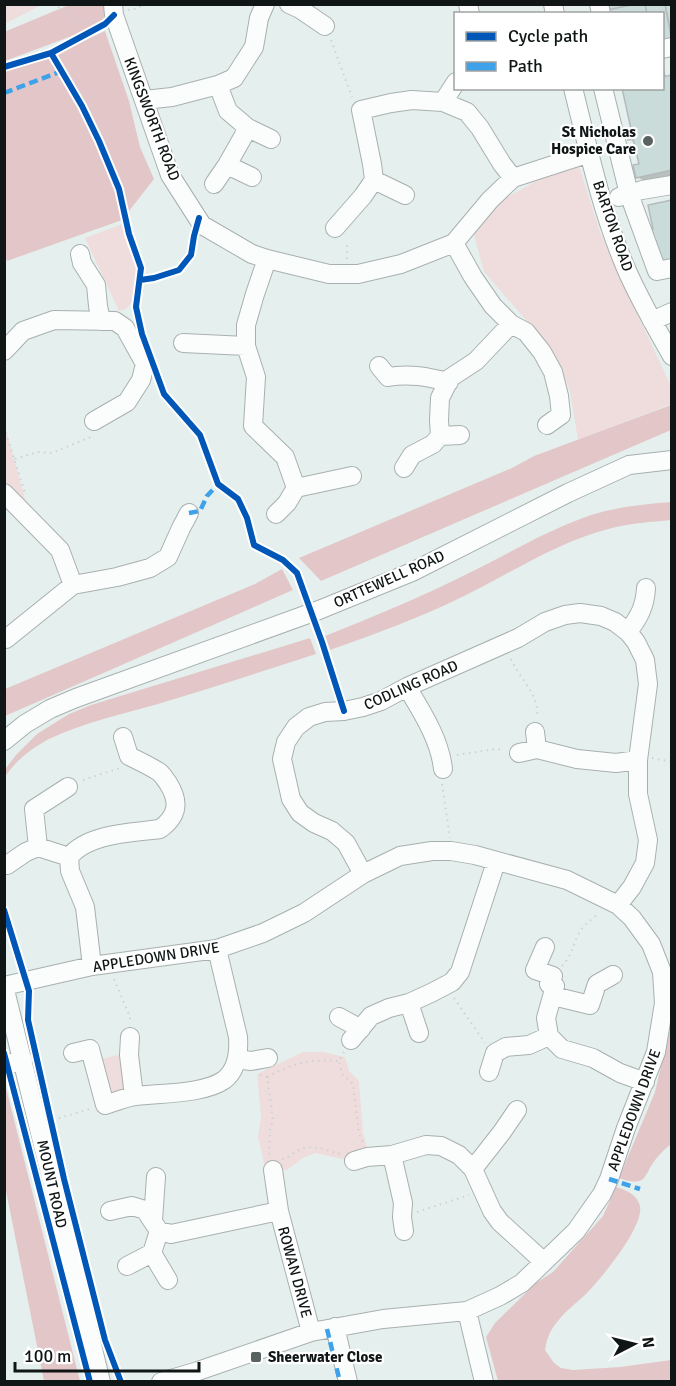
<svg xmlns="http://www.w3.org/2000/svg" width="676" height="1386" viewBox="0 0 676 1386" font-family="Signika,sans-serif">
	<rect width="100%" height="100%" fill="#e5f0ee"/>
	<path fill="#eedddc" d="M5 4H41V5L5 24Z
		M579 166 600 232 639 318 671 386V404L578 440 570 391 560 366 534 329 484 272 474 235 495 204 545 176Z
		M125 223 139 269 140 292 126 309 119 311 85 238Z
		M5 427 27 506 5 491Z
		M303 1052H323L345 1057 349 1071 359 1081 363 1133 368 1150 366 1154 343 1159 315 1153 303 1158 287 1170 266 1171 258 1137 261 1116 257 1074Z
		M122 1054 131 1095 104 1100 97 1060Z"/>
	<path fill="#e3c7c8" d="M69 5H104V24L5 61 4 32Z
		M105 31 129 101 140 147 154 179 122 220 7 261 4 253 5 71 43 59Z
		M671 405V430L321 581 299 558 512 468 534 456Z
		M671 502V520C651 522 632 523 612 528 559 541 511 573 462 597 419 618 375 634 330 650L325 636C373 617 421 597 467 574 508 554 547 530 591 515 617 507 644 504 671 502Z
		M282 569 293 590 5 716V689L255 584Z
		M310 638 316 654C264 671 211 688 158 704 122 714 83 723 49 739 32 748 15 761 5 777L6 768 16 755 37 734 69 714 91 705Z
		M671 1024V1144C663 1150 657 1157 651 1166 649 1170 646 1176 643 1179 637 1184 626 1181 619 1178L655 1092Z
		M4 1084H5L80 1381H44L5 1186Z
		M616 1187C626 1190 637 1194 640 1206 644 1227 602 1277 588 1292 578 1302 566 1310 558 1321 550 1330 547 1338 545 1350L554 1363 561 1368 573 1370 620 1367 671 1360V1381H498L486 1337 495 1323 536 1283 553 1272 603 1216Z"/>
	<path fill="#0003" d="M662 62 666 77 672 76V177L646 182 637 177 640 165 634 142 629 139 633 130 662 88Z"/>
	<path fill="#c9dcd9" stroke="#b4bbba" stroke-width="1.5" d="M606 4H636L607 10Z
		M636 4H645L647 14H608L607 10Z
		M645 4H665L672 41 662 43V14H647Z
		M665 4H672V38Z
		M672 75V170L636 178 633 165 639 164 633 139 628 140 626 130 631 129 622 88H662V77Z
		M672 200V263L661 265 656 241 652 242 649 230 653 229 648 205Z"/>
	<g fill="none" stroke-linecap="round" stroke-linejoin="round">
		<g stroke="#a8b0af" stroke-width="20">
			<path id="minor" d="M113 4 114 15 170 175 202 225 252 254 267 259 329 274H358L401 264 454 243 490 200 513 178 590 153
				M289 4 300 9 325 26
				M468 4 470 14
				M553 4 555 14
				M599 4 601 14
				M662 49 672 47
				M573 88C588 148 601 209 625 266 638 297 655 326 672 356
				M603 88 629 194 657 271 672 268
				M144 100 172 97 218 85 234 78 254 47 259 18 265 4
				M443 102 456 82
				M248 128 271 139
				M227 165 252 177
				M374 180 405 195
				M214 184 227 165 248 128 228 111 218 85
				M619 197 642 190 672 185
				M335 228 363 196 374 180 372 164 361 110 391 103 412 100 443 102 467 112 480 128 502 164 513 178
				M454 243 473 277 493 306 511 324 526 332 542 352 553 372 559 396 561 415 547 425
				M80 254 82 263 96 285 98 306 101 321
				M267 259 255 294 246 325V346L256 377 253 426 285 457 296 488
				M652 321 672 312
				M183 343 246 346
				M4 351 23 331 54 320 115 321 125 328 145 364 141 380 127 402 94 421
				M379 366 388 377C409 373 428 377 449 382
				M440 436 460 435
				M404 468 412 455 433 444 440 436 439 420 440 398 450 378 476 361 511 324
				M4 493 60 550 73 585
				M276 514 287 503 296 488 352 476
				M628 632C639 617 645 607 646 588
				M6 639 73 585 117 577 150 568 168 557 181 528 189 513
				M407 687C422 712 440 740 443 769
				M4 741 25 724 50 709 76 698 319 610 412 572 568 493 629 465 672 460
				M537 749 577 759 616 763 638 760
				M519 753 537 749 535 732
				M38 847 69 857 70 871 85 907 92 966
				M69 857C88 833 132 833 160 829 178 816 180 802 168 783 165 779 163 775 159 772 150 766 139 761 129 756L123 737
				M7 865 26 852 38 847 34 809 68 787
				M363 874 346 843 332 831 314 823 300 813 291 799 282 759 286 742 296 727 309 717 325 712 344 711 363 707 381 701 407 687 518 638 545 622 565 615 580 613 601 616 615 622 628 632 636 642 645 660 648 684 638 760V794L648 840 645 863 632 887 618 905
				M545 947 535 970 553 976 549 984 555 986 546 1018 549 1036 562 1049 593 1058 620 1073 645 1082
				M4 986 92 966 217 949 263 933 304 913 363 874 400 856 432 851H451L475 855 567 880 618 905 632 918 651 944 662 972 664 1003 656 1052 626 1128 609 1179 602 1194 576 1231 522 1283 500 1296 467 1311 383 1319 311 1332 198 1371 161 1382
				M4 986 101 1382
				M553 996 590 1005 597 984 613 975
				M409 1003 419 1033
				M339 1017 361 1029
				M130 1037 129 1055 134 1096
				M351 1040 371 1016 389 1008 409 1003 431 993 452 982 460 972 496 862
				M73 1053 90 1049 105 1105C115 1102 126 1097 136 1096 161 1093 204 1094 224 1080 237 1070 239 1052 238 1037L217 949
				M237 1059 251 1061 268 1058
				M4 1065 23 1060
				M489 1072 495 1053 506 1047 529 1045 549 1036
				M392 1155 403 1203 402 1217 404 1231
				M354 1161 367 1157 392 1155 426 1145 441 1146 459 1155 473 1169 492 1211 500 1222 544 1262
				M473 1169 502 1132 517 1110
				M273 1170 279 1211 311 1332
				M110 1211 132 1206 145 1210 159 1231 171 1234 279 1211
				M153 1220 156 1177
				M152 1253 168 1280
				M127 1266 152 1253 159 1231
				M467 1311 484 1382
				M335 1327 348 1382"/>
		</g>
		<path stroke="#ced1d0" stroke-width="2" stroke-dasharray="1.5 4.5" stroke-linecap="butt" d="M53 4 80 21 102 24
			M128 10 139 8 141 4
			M331 40 352 97
			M347 259V241
			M4 427 25 493
			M15 459 38 452 52 453 93 436
			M511 659C519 678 540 695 537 718
			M457 755 496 749 504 750
			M652 758 672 762
			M83 780 120 768
			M442 784 450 838
			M562 966C572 955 572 948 578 935 582 926 591 920 599 913
			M114 979 130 1017V1024
			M454 998 485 1043
			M344 1052 339 1061 342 1074 353 1084 359 1134 363 1143
			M260 1075 267 1077 273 1120 270 1130 269 1156
			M267 1077C293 1063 309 1059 339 1061
			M53 1120 90 1109
			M282 1159C289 1158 292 1153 299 1150 311 1143 328 1151 341 1154
			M417 1212 469 1195"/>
		<use href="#minor" stroke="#fbfdfc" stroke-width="18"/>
		<path stroke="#3da2ea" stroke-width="4.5" stroke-dasharray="9 4.5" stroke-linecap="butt" d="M4 93 62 71
			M189 513 200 511 207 496 218 484
			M609 1179 640 1189
			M327 1329 340 1382"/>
		<g stroke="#fff" stroke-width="10">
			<path id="cycleway" d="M51 53 82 106 99 141 119 189 129 234 141 268 136 307 142 334 164 394 200 435 218 484 238 499 247 518 254 545 283 560 297 573 322 642 344 711
				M4 67 51 53 105 24 114 15
				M140 280 154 278 179 270 191 255 194 236 199 218
				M4 910 29 991 28 1020 64 1179 105 1340 121 1382
				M4 1053 90 1382"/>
		</g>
		<use href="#cycleway" stroke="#0057b8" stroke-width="6"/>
	</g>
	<g fill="#5a6261" stroke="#fff" stroke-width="2">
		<circle cx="648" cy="141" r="6"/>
		<rect x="250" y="1351" width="12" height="12" rx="3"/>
	</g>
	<g text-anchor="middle" stroke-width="4.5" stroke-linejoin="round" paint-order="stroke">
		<g font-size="15" fill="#0f1615" stroke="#fff">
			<text transform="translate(152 119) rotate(69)" y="5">KINGSWORTH ROAD</text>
			<text transform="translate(613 226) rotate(71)" y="5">BARTON ROAD</text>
			<text transform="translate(389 579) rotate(-24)" y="5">ORTTEWELL ROAD</text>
			<text transform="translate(411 685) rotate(-24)" y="5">CODLING ROAD</text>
			<text transform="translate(156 957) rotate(-9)" y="5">APPLEDOWN DRIVE</text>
			<text transform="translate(634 1110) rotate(-70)" y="5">APPLEDOWN DRIVE</text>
			<text transform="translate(52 1184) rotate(77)" y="5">MOUNT ROAD</text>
			<text transform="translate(295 1272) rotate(75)" y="5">ROWAN DRIVE</text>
		</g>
		<g font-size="15" font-weight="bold" fill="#0f1615" stroke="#fff" text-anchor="end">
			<text x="636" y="137">St Nicholas<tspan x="636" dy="17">Hospice Care</tspan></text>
			<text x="268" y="1362" text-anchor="start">Sheerwater Close</text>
		</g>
	</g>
	<rect width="676" height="1386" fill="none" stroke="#0f1615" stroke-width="12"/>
	<rect x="454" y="12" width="210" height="78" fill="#ffffff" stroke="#9fa2a1" stroke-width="1.5"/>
	<rect x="466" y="32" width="30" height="9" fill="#0057b8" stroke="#9fa2a1" stroke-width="1.5"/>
	<text x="508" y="42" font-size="18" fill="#0f1615">Cycle path</text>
	<rect x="466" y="62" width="30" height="9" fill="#3da2ea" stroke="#9fa2a1" stroke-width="1.5"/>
	<text x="508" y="72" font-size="18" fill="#0f1615">Path</text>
	<g transform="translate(634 1344) rotate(83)" stroke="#ffffff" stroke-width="4.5" paint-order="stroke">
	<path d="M0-4.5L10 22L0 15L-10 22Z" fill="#0f1615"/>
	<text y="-9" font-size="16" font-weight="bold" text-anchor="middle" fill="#0f1615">N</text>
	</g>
	<path d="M15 1362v9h184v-9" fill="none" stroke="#0f1615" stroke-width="3"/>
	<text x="24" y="1362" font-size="18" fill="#0f1615" stroke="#ffffff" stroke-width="4.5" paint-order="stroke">100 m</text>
</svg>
